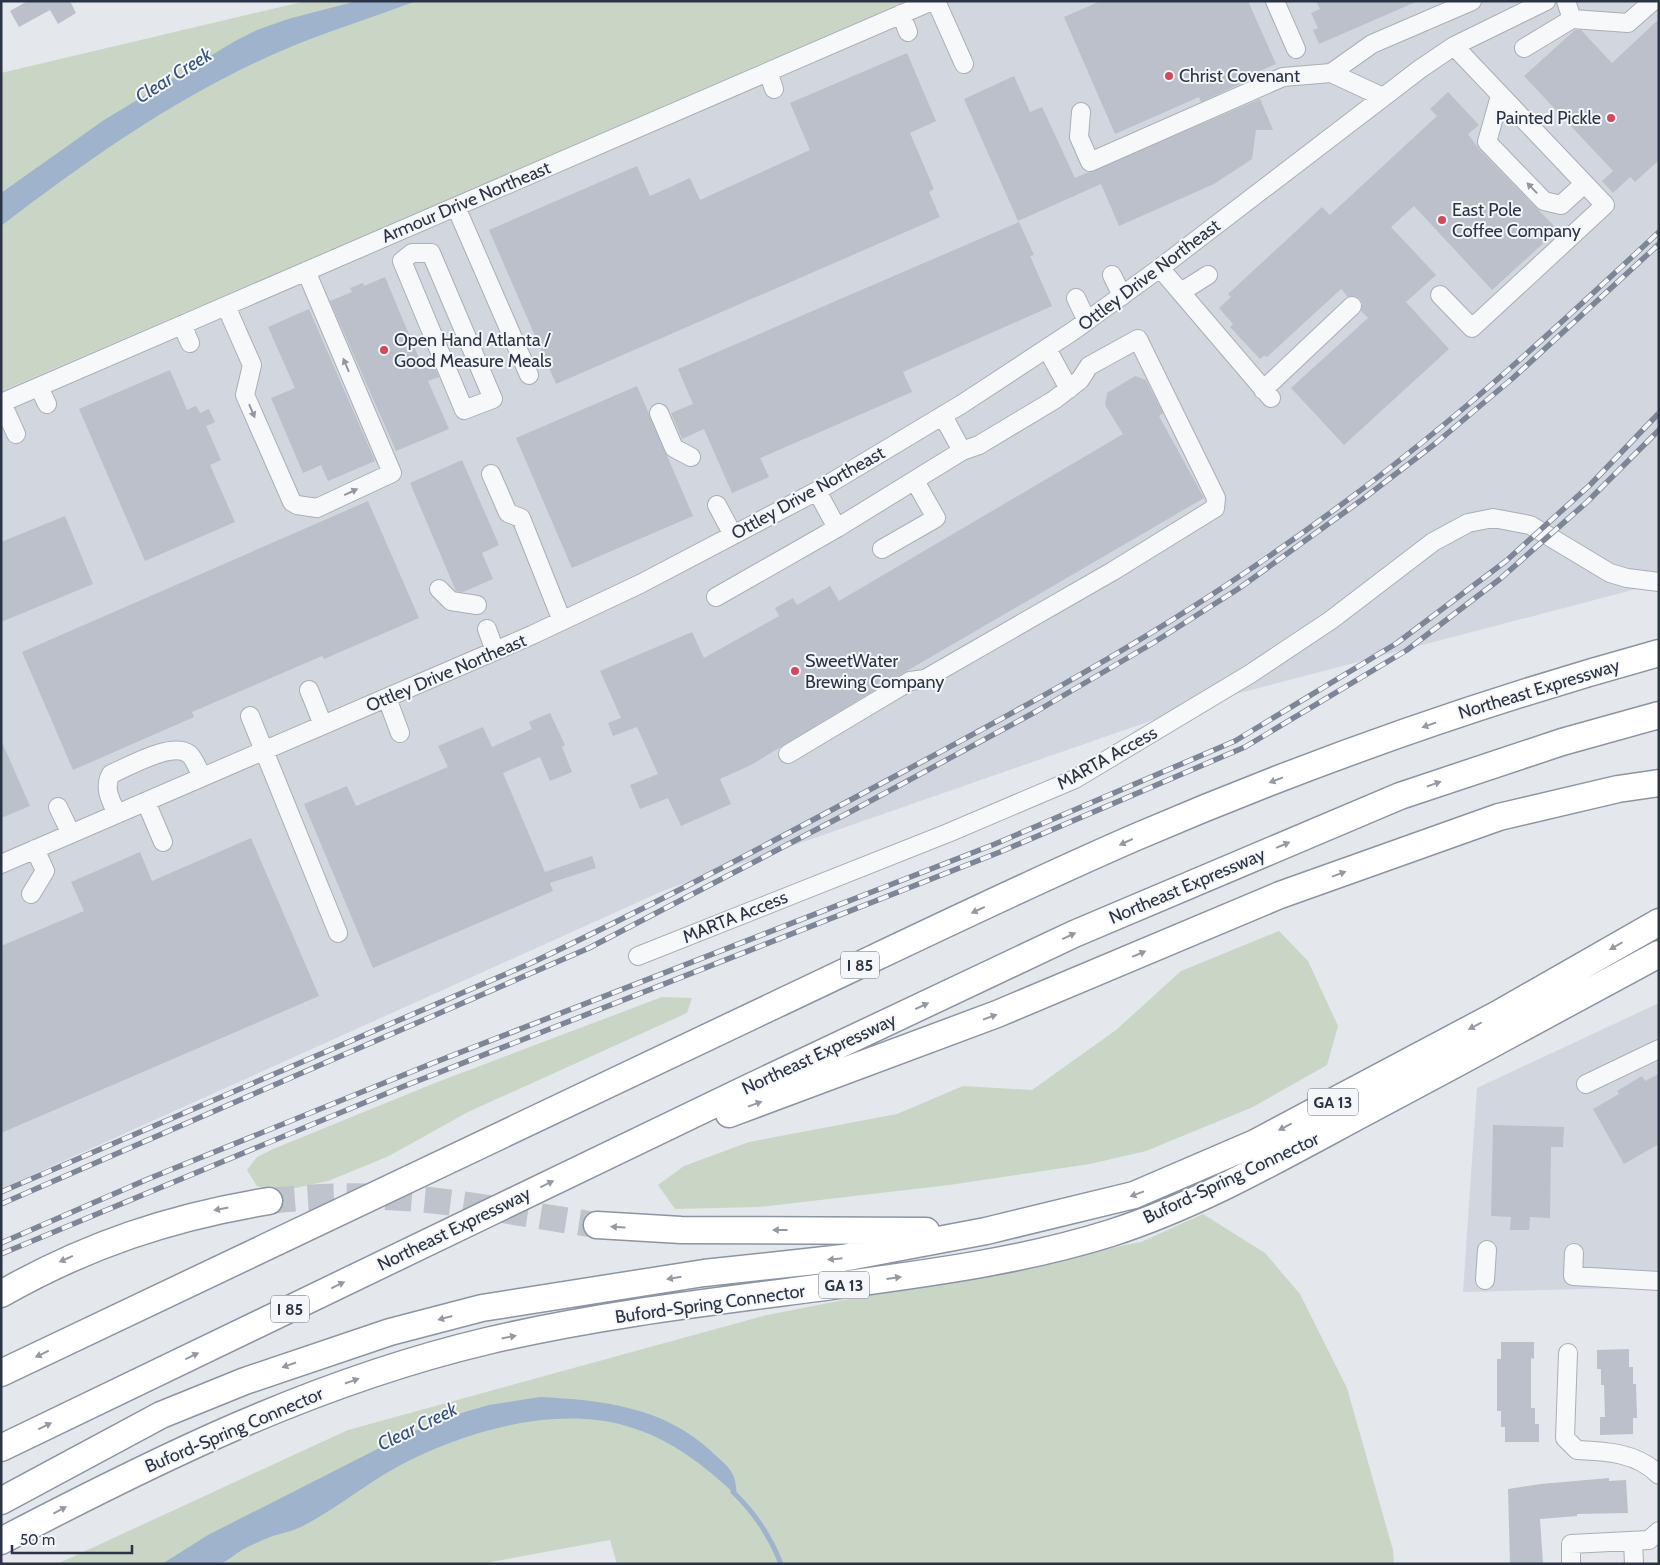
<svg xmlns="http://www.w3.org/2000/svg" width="1660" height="1565" viewBox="0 0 1660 1565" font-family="Cabin,sans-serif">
	<rect width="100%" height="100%" fill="#e4e7ec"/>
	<path fill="#d2d6de" d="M915 1H1659V583L1205 702 665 890 1 1189V391Z
		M1659 1003V1287L1463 1292 1477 1088Z"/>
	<path fill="#c9d6c5" d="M306 1H915L1 391V73Z
		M1279 931 1308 961 1338 1026 1327 1065 1253 1107 1146 1151 1090 1164 949 1185 759 1207 675 1209 658 1185 684 1166 749 1142 897 1114 963 1086 1032 1090 1116 1030 1181 971Z
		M662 997 692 998 687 1013 468 1112 389 1156 328 1181 277 1192 257 1186 247 1170 257 1157 273 1149 435 1083Z
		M1203 1214 1265 1253 1300 1294 1347 1388 1393 1550 1394 1564H617L610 1540 480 1564H57L348 1430 767 1315 1141 1242Z"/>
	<path fill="#9fb4cc" d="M357 1H416C372 18 325 32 281 51 179 95 89 159 1 226V193L104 120 235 41 257 30 288 19Z
		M540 1397C602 1400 664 1407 711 1451 718 1458 728 1465 732 1473 736 1479 736 1489 737 1496 705 1466 670 1438 626 1426 554 1405 461 1432 397 1467 364 1485 335 1510 301 1527 292 1531 282 1533 273 1536 262 1540 251 1545 242 1550 235 1554 227 1562 219 1564 202 1565 180 1564 162 1564L208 1535 399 1438 444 1418 489 1405Z"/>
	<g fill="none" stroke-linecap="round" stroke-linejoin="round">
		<path stroke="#9fb4cc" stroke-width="5" d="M733 1492C754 1512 771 1538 781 1564"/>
	</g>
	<path fill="#bbc0ca" d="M28 1H70L76 13 58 24 50 10 19 27 10 11Z
		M1101 1H1248L1276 64 1250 75 1251 79 1201 102 1199 97 1115 134 1064 17Z
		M1316 1H1418L1319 44 1313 30 1318 28 1311 13 1320 9Z
		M1659 19V160L1635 182 1630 177 1613 193 1602 181 1613 171 1524 76 1575 30H1581L1612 63Z
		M907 53 936 121 910 133 934 189 929 192 940 217 556 384 489 230 637 166 650 196 690 178 700 200 810 150 790 103Z
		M1014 76 1030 112 1042 107 1075 178 1260 99 1273 130H1256L1252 159 1214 184 1119 226 1101 184 1018 221 964 99Z
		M1448 92 1479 125 1468 134 1479 149 1558 230 1492 290 1414 206 1391 227 1436 275 1406 302 1449 349 1344 445 1291 388 1368 318 1361 311 1362 304 1360 299 1355 296 1348 297 1341 289 1267 357 1264 356 1260 359 1230 327 1233 324 1219 308 1231 297 1228 294 1322 207 1330 215 1437 116 1430 109Z
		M1019 222 1034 255 1030 256 1052 306 903 372 912 392 760 458 769 477 732 493 704 429 682 439 671 413 693 404 678 369Z
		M385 277 423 368 436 369 439 377 428 381 449 429 396 451 330 301 352 292 350 288 363 283 364 286Z
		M309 309 375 461 328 481 321 465 303 473 271 398 295 388 268 327Z
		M170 370 187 410 196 406 200 413 209 409 215 422 206 426 221 460 210 465 235 522 145 561 79 409Z
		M1135 376 1146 380 1163 413 1159 416 1204 498 905 672 751 765 720 779 731 804 681 826 668 798 640 809 630 785 658 774 637 727 613 736 608 723 621 718 600 671 692 632 704 658 779 616 775 608 793 598 797 605 830 586 839 601 1123 434 1105 405 1107 393Z
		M637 386 693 516 572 568 516 438Z
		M462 460 499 545 482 553 493 579 463 592 456 591 410 483Z
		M368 501 419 618 324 659 322 656 192 712 194 717 73 770 22 652Z
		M65 516 93 584 1 622V542Z
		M550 713 565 745 562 747 572 772 550 781 540 757 503 773 545 872 592 856 596 868 550 883 553 891 373 968 304 804 347 786 356 806 448 767 438 746 483 727 492 747 532 729 529 722Z
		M1 740 30 806 1 818Z
		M251 838 319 996 1 1133V946L84 911 71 882 140 852 152 881Z
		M1659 1074V1144L1624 1164 1593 1109 1619 1094 1617 1091 1642 1076 1645 1081Z
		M1493 1125 1564 1127 1563 1147H1551L1550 1218 1530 1217 1529 1230H1510L1511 1217 1491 1216Z
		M1501 1342H1534V1359L1531 1358V1408H1535V1424H1539V1442H1505V1427H1501V1411H1497V1359H1501Z
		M1629 1349V1367H1633V1384H1636L1637 1418H1633V1434L1600 1435V1417H1605L1604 1385H1601V1369H1597V1350Z
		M1609 1478V1481L1626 1480 1628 1513 1577 1514V1516L1540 1519 1543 1564H1510L1508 1489 1541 1484Z"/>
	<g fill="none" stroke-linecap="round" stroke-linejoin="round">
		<path stroke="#bfc3cb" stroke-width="26" stroke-dasharray="26 13" stroke-linecap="butt" d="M269 1201C307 1197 347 1195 386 1197 456 1200 527 1215 597 1225"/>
		<g stroke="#a9aeb7" stroke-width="20">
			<path id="minor" d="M936 1 964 64
				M1275 1 1296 49
				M1566 1 1572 19
				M901 14 908 32
				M1524 48 1572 19 1628 23 1653 1
				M768 72 774 89
				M1331 73 1372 44 1472 1
				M1500 96 1487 142 1544 201 1561 205 1584 184
				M1081 112 1079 137 1090 162 1283 77 1331 73 1383 97
				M456 207 529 375
				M412 253H431L493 399 464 410 402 261Z
				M1160 268 1271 398
				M1112 275 1122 296
				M1181 292 1208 275
				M1440 295 1472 328 1605 205 1454 46
				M1076 298 1087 321
				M226 306 252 365 245 395 292 502 297 505 317 508 392 473 306 271
				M182 325 190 343
				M1047 349 1069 389
				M39 387 47 404
				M1263 390 1352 306
				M1 403 932 1
				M2 403 16 434
				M659 413 674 448 691 457
				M943 416 962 451
				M491 474 508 513 521 518 562 621
				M817 491 837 528
				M717 505 733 535
				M882 549 936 518 915 481
				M439 589 451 601 477 605
				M716 597 837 528 962 451 979 445 1054 400 1080 380 1089 366 1138 339 1216 498 1215 508 1113 571 925 679 910 681 788 754
				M487 629 495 651
				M309 690 323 725
				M387 698 400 733
				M250 716 338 933
				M146 802 163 842
				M58 807 71 834
				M117 814C111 801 103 788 111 774 128 767 172 741 189 754 194 758 199 771 202 777
				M1 864 532 635 640 584 817 491 962 404 1073 331 1160 268 1420 69 1454 46 1546 1
				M31 894 45 871 35 849
				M638 956 948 833 1075 779 1250 674 1331 620 1433 542 1468 523 1493 518 1530 525 1610 573 1627 578 1659 582
				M1586 1084 1659 1049
				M1574 1253 1573 1276 1659 1281
				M1485 1280 1487 1250
				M1568 1353 1565 1438 1577 1450C1606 1451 1638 1453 1659 1475
				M1633 1541 1634 1564
				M1571 1564V1544L1649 1540 1659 1531"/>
		</g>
		<g stroke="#8b94a3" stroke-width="29">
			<path id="highway" d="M729 1114 997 1014 1280 895 1499 817 1618 789 1659 783
				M597 1225 681 1230 926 1231
				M1 1294C87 1245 171 1217 269 1201
				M1 1373C258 1250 515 1127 773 1006 894 949 1014 890 1136 837 1306 764 1481 702 1659 653
				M1 1448 748 1088 1074 934 1400 796 1562 742 1659 715
				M1 1501 161 1415 245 1381 390 1332 482 1308 704 1273 843 1258 986 1231 1134 1195 1255 1143 1498 1014 1659 922
				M1 1541C158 1459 314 1382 487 1341 605 1313 728 1300 848 1284 936 1272 1025 1260 1111 1233 1198 1205 1280 1158 1360 1115 1460 1062 1559 1008 1659 954"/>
		</g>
		<use href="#minor" stroke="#f7f8fa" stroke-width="18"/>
		<use href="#highway" stroke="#fff" stroke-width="26"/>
		<g stroke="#7d8696" stroke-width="5.5">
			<path id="rail" d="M1 1192 529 964C650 907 768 844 886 781 1002 719 1118 657 1228 584 1305 533 1381 477 1452 418 1523 359 1591 295 1659 232
				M1 1204 589 948 850 812 1037 711 1153 643 1238 589 1363 499 1436 443 1513 378 1659 244
				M1 1243 148 1179 433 1063 995 844 1235 741 1397 643 1506 561 1590 485 1659 413
				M1 1254 402 1087 1000 852 1245 747 1407 650 1500 579 1587 502 1659 430"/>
		</g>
		<use href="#rail" stroke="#f4f6f9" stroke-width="4" stroke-dasharray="11" stroke-linecap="butt"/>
	</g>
	<defs><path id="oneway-solid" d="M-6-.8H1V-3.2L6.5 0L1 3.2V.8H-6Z" transform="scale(1.25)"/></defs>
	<g fill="#9196a0">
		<use href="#oneway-solid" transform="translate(1532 188) rotate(-134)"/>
		<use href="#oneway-solid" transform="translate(346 365) rotate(-113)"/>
		<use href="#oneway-solid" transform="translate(252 411) rotate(67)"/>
		<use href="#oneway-solid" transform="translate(351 492) rotate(-25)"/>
	</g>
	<g fill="#959aa2">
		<use href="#oneway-solid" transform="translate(1429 725) rotate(161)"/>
		<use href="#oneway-solid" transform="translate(1276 780) rotate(159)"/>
		<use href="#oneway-solid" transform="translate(1434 784) rotate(-19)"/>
		<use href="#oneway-solid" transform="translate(1126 842) rotate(155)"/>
		<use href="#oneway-solid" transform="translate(1283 845) rotate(-23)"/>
		<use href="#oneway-solid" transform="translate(1339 874) rotate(-20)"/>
		<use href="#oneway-solid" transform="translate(978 910) rotate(155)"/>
		<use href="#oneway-solid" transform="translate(1069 936) rotate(-25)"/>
		<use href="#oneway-solid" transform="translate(1616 946) rotate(150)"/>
		<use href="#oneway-solid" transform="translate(1139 954) rotate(-23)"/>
		<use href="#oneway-solid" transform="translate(922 1006) rotate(-25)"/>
		<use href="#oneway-solid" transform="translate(990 1017) rotate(-20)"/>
		<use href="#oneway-solid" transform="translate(1475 1026) rotate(152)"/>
		<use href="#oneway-solid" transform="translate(755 1104) rotate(-20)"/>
		<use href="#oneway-solid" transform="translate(1285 1127) rotate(152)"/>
		<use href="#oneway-solid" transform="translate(547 1184) rotate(-26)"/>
		<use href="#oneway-solid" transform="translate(1137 1194) rotate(160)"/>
		<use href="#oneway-solid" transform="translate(221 1209) rotate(169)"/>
		<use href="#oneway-solid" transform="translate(618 1227) rotate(-177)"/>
		<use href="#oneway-solid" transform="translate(780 1230) rotate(-180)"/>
		<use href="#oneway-solid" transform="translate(66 1259) rotate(156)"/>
		<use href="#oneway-solid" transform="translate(835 1259) rotate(174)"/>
		<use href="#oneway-solid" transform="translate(674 1278) rotate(171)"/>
		<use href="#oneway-solid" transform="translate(894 1278) rotate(-8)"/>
		<use href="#oneway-solid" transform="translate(338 1285) rotate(-26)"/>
		<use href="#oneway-solid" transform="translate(445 1318) rotate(165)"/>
		<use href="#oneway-solid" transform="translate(509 1337) rotate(-11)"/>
		<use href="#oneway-solid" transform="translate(42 1354) rotate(154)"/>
		<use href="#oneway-solid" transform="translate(192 1356) rotate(-26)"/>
		<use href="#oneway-solid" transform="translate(289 1365) rotate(161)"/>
		<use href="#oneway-solid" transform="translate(352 1381) rotate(-19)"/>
		<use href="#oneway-solid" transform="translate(45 1426) rotate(-26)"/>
		<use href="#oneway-solid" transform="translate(60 1510) rotate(-28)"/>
	</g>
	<g fill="#d1495b" stroke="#f4f6f9" stroke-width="2">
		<circle cx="1169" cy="76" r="5"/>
		<circle cx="1611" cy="118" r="5"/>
		<circle cx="1442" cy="220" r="5"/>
		<circle cx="384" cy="350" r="5"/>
		<circle cx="795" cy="671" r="5"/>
	</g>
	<g text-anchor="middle" stroke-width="4" stroke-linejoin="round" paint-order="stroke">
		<g fill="#f4f6f9" stroke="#676e7b" stroke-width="1">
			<rect x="841" y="951.5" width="38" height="27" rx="4"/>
			<rect x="1308" y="1088.5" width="50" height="27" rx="4"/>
			<rect x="819" y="1271.5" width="50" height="27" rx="4"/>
			<rect x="271" y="1295.5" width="38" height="27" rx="4"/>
		</g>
		<g font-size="16" font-weight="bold" fill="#2b3445">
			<text x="860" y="971">I 85</text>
			<text x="1333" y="1108">GA 13</text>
			<text x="844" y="1291">GA 13</text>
			<text x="290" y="1315">I 85</text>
		</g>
		<g font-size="18" fill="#2b3445" stroke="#f4f6f9" text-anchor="start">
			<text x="1179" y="82">Christ Covenant</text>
			<text x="1601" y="124" text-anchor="end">Painted Pickle</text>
			<text x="1452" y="216">East Pole<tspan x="1452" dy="21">Coffee Company</tspan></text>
			<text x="394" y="346">Open Hand Atlanta /<tspan x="394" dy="21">Good Measure Meals</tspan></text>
			<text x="805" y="667">SweetWater<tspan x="805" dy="21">Brewing Company</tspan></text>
		</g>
		<g font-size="18" fill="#2b3445" stroke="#f4f6f9">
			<text transform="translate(466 202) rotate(-23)" y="6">Armour Drive Northeast</text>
			<text transform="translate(1149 275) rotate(-37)" y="6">Ottley Drive Northeast</text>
			<text transform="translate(808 493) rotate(-29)" y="6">Ottley Drive Northeast</text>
			<text transform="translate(446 673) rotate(-23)" y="6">Ottley Drive Northeast</text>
			<text transform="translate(1539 689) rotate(-17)" y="6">Northeast Expressway</text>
			<text transform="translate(1107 758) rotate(-29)" y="6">MARTA Access</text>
			<text transform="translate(1187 886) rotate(-23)" y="6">Northeast Expressway</text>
			<text transform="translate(735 917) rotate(-22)" y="6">MARTA Access</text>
			<text transform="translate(819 1054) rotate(-25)" y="6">Northeast Expressway</text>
			<text transform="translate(1231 1178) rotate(-25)" y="6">Buford-Spring Connector</text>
			<text transform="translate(454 1229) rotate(-26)" y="6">Northeast Expressway</text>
			<text transform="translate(710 1304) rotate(-8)" y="6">Buford-Spring Connector</text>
			<text transform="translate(234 1430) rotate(-23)" y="6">Buford-Spring Connector</text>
		</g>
		<g font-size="19" font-style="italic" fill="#34527a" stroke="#f4f6f9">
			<text transform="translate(173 75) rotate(-32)" y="7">Clear Creek</text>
			<text transform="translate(417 1426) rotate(-26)" y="7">Clear Creek</text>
		</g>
	</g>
	<rect width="1660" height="1565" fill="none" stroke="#2b3445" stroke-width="5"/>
	<path d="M12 1545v8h120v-8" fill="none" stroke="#2b3445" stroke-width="2.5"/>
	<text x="20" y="1545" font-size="15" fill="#2b3445" stroke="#f4f6f9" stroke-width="4" paint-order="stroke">50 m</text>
</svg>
